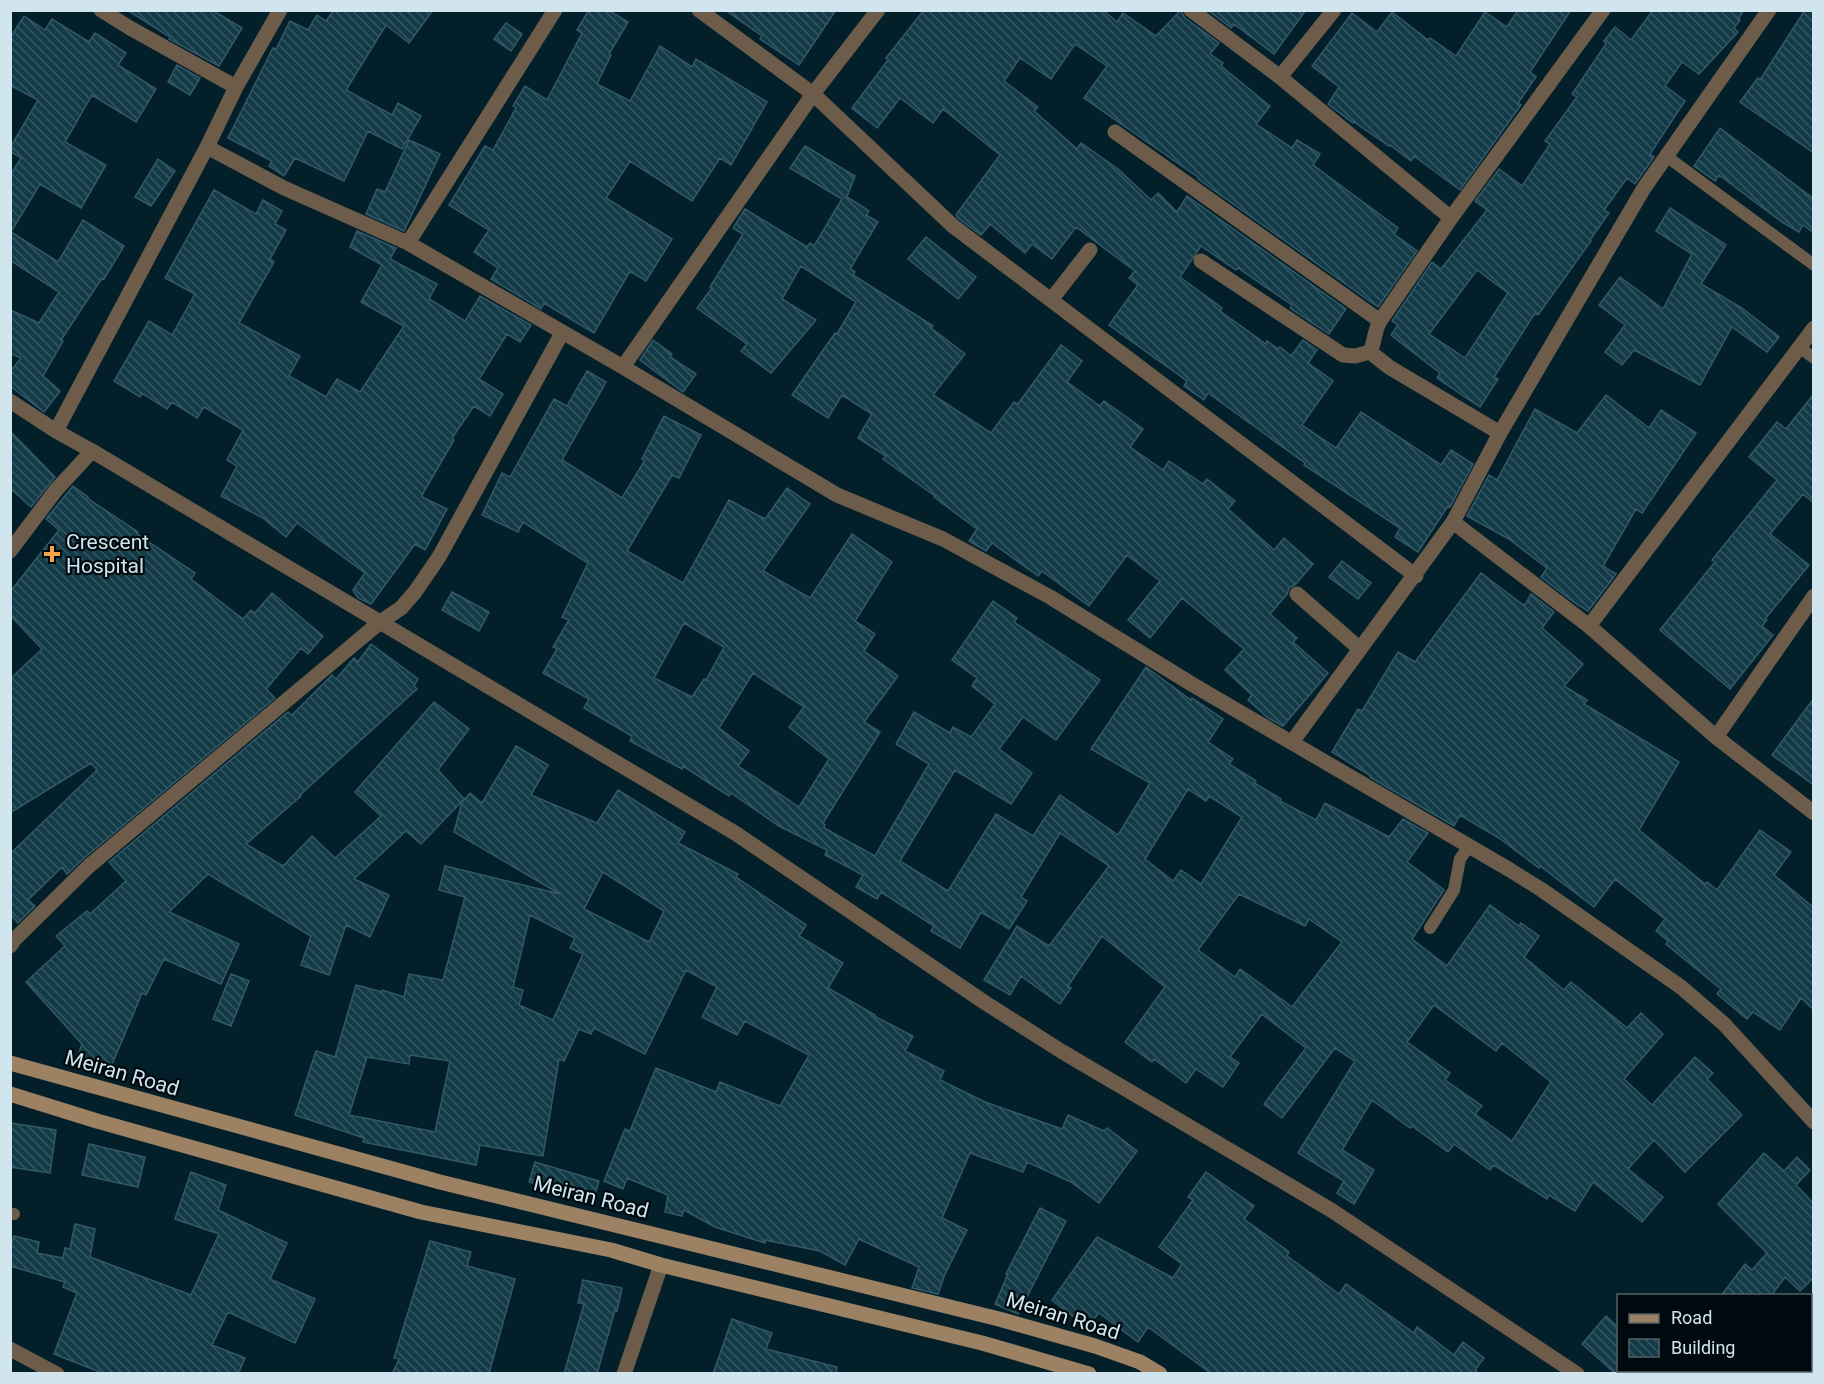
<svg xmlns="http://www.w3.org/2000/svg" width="1824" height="1384" viewBox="0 0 1824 1384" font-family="Roboto,sans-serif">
	<defs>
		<pattern id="building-back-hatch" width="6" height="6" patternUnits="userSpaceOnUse" patternTransform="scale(1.5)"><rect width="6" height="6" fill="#133a47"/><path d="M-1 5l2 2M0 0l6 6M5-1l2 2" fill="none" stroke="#345662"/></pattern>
	</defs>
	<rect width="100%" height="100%" fill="#03202a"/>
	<path fill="url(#building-back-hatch)" stroke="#335968" stroke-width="1.5" fill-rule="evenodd" d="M127 10H212L242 28 219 66 169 39 170 37Z
		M334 10H433L409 43 386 25 346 90 392 115 398 103 421 116 402 149 368 131 344 181 295 158 284 176 269 166 272 161 228 138 273 48 276 49 290 21 308 30 317 15 326 21Z
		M589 10H608L628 22 609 54 611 55 597 84 630 101 660 46 692 67 696 59 767 102 731 165 720 158 692 201 630 161 606 198 672 239 646 281 630 271 594 333 544 303 541 309 491 279 498 268 474 252 489 230 449 205 485 146 493 150 516 108 513 106 525 86 547 100 582 33 577 30Z
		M725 10H836L799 65 760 39 762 36Z
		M924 10H1103L1117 22 1123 13 1156 36 1181 10 1185 18 1219 43 1210 54 1223 63 1221 66 1270 106 1256 124 1292 148 1297 140 1320 154 1313 165 1398 228 1394 234 1417 251 1378 307 1198 179 1199 178 1084 98 1107 66 1075 44 1051 79 1020 58 1004 81 1038 107 1034 111 1077 149 1081 143 1118 169 1151 200 1158 193 1177 212 1187 196 1346 309 1329 334 1290 308 1292 305 1238 268 1236 270 1201 246 1180 277 1222 308 1220 311 1266 344 1267 341 1278 349 1280 347 1291 356 1303 340 1317 350 1308 363 1333 381 1302 425 1336 448 1361 412 1441 465 1451 450 1473 464 1450 507 1448 506 1418 552 1395 537 1400 528 1304 465 1305 463 1208 393 1204 400 1184 386 1187 381 1109 325 1138 285 1129 278 1135 271 1076 227 1052 259 1032 244 1025 253 990 224 981 235 959 219 956 215 1000 155 943 109 933 123 900 98 877 128 852 108 888 60 886 58Z
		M1208 10H1306L1274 54 1234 24 1231 28Z
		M1518 10H1571L1530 72 1536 77 1518 103 1521 105 1460 190 1414 156 1411 161 1390 145 1389 146 1354 122 1353 123 1328 104 1339 87 1312 66 1352 13 1377 32 1392 12 1428 40 1430 38 1456 56 1485 12 1507 27Z
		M1653 10H1744L1738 19 1740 20 1734 28 1738 32 1699 74 1682 62 1665 86 1685 101 1650 154 1654 157 1635 184 1627 178 1604 210 1609 213 1590 240 1591 241 1538 315 1535 313 1494 377 1498 379 1480 407 1437 378 1440 373 1391 335 1398 325 1392 321 1432 262 1441 269 1487 210 1475 201 1499 169 1522 186 1550 144 1545 141 1577 97 1572 94 1606 44 1604 41 1615 27 1631 40ZM1477 270 1508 293 1465 358 1429 334Z
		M1805 10H1814V153L1740 102 1758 78 1760 80Z
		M24 16 45 30 52 19 89 42 95 33 126 53 118 65 156 89 136 122 92 95 65 142 106 165 81 208 40 184 11 232 58 262 83 220 124 246 104 279 102 278 61 340 63 341 43 376 60 391 44 412 10 386V372L21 358 10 353V310L39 323 59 292 10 260V176L21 158 10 151V148L38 100 10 85V38Z
		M506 23 522 34 511 51 494 39Z
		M177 65 200 78 190 95 168 82Z
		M1720 128 1814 199V233L1803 225 1799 232 1782 222 1719 175 1715 181 1694 166Z
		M409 140 440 154 404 231 366 214 377 189 385 192Z
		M805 146 855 176 847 197 869 211 866 215 878 222 850 269 855 272 853 275 933 326 931 328 965 354 933 395 991 433 1014 402 1018 404 1061 345 1082 361 1067 382 1100 406 1104 401 1143 429 1130 447 1163 470 1169 461 1203 484 1207 479 1235 501 1228 509 1274 550 1284 538 1313 564 1295 585 1289 588 1287 594 1270 614 1297 638 1293 642 1328 673 1283 726 1268 718 1248 700 1252 695 1225 670 1244 649 1182 598 1150 638 1128 620 1160 581 1127 555 1089 606 1042 571 1038 576 992 543 986 551 969 541 977 529 934 497 935 496 883 459 886 456 858 438 872 414 842 395 828 418 792 395 835 333 837 334 856 302 801 266 782 299 816 320 771 373 741 351 747 344 697 308 712 288 710 287 743 234 733 228 745 209 807 247 810 243 814 246 842 199 790 168Z
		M158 159 175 171 151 206 135 197Z
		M214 190 256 214 263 200 282 211 275 224 286 230 270 259 274 262 239 323 300 356 289 376 326 397 337 379 360 392 404 326 361 302 382 265 350 247 357 231 396 248 390 259 437 284 429 299 465 321 480 296 531 325 520 342 507 334 479 379 503 394 490 416 474 406 452 438 454 440 422 495V497L447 509 425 550 415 544 371 604 358 598 353 590 365 573 297 523 286 537 263 518 221 496 237 466 227 460 243 430 204 407 197 418 172 402 167 409 142 393 140 397 114 381 149 321 172 335 195 294 165 278Z
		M1670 208 1726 245 1701 284 1742 308 1779 337 1767 352 1732 327 1700 385 1634 350 1622 365 1605 352 1625 325 1599 305 1620 277 1663 309 1692 254 1656 231Z
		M926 237 976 277 958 299 908 259Z
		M653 340 672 354 670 357 696 374 683 392 640 360Z
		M587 371 606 382 562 460 622 498 645 460 642 459 664 416 701 435 679 478 672 475 627 551 683 583 729 500 765 519 787 488 810 504 763 571 810 598 852 534 892 562 855 621 875 634 864 651 898 676 864 722 880 732 823 823 825 825 824 828 875 856 929 764 896 744 914 712 950 733 953 727 971 737 995 704 972 686 977 678 952 660 993 601 1017 618 1014 622 1100 680 1056 740 1023 717 999 749 1032 773 1011 804 955 770 900 861 948 891 996 814 1033 836 1060 795 1118 835 1150 783 1091 749 1146 667 1191 700 1192 698 1223 719 1208 742 1233 759 1229 764 1256 781 1254 783 1281 799 1280 801 1316 820 1325 803 1389 837 1403 819 1428 833 1407 862 1444 890 1412 939 1447 966 1490 905 1519 926 1521 923 1539 936 1524 957 1564 990 1571 982 1627 1028 1641 1013 1663 1034 1624 1079 1652 1105 1695 1057 1713 1073 1707 1079 1742 1115 1685 1172 1654 1140 1628 1169 1663 1197 1642 1222 1593 1182 1575 1211 1549 1195 1547 1199 1494 1165 1490 1170 1454 1144 1448 1152 1412 1126 1410 1128 1372 1100 1342 1150 1374 1170 1354 1204 1337 1193 1344 1181 1298 1153 1355 1061 1335 1048 1282 1118 1264 1104 1306 1048 1262 1014 1230 1057 1239 1063 1223 1087 1196 1069 1186 1083 1154 1059 1152 1062 1125 1042 1165 987 1102 936 1068 986 1071 988 1060 1004 1021 976 1010 995 984 980 1017 926 1049 946 1109 866 1060 833 1021 897 1027 901 1009 929 981 912 960 948 931 931 934 926 881 892 877 899 856 887 863 875 825 855 827 850 779 826 731 793 729 796 683 766 682 769 630 741 632 736 584 708 589 699 543 673 557 649 553 647 569 620 562 617 588 563 523 522 518 532 482 515 502 473 510 477 554 399 567 406ZM684 623 724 647 706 680 704 679 692 697 654 678ZM753 673 804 707 789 727 829 759 799 807 738 766 749 751 719 728ZM1188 789 1206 801 1209 796 1242 817 1201 884 1181 870 1173 881 1145 859ZM1239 894 1305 926 1309 919 1342 942 1292 1007 1240 969 1235 977 1198 950ZM1434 1005 1496 1051 1502 1043 1551 1082 1512 1141 1475 1114 1482 1106 1445 1080 1450 1073 1407 1042Z
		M1814 394V503L1803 494 1770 534 1809 565 1765 619 1767 620 1762 626 1773 635 1730 689 1660 630 1715 562 1712 560 1777 480 1749 457 1777 422 1786 429Z
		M1606 395 1649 428 1661 410 1696 433 1642 513 1636 509 1603 566 1616 574 1588 611 1575 603 1541 577 1547 568 1509 539 1467 516 1489 475 1497 480 1535 409 1577 433Z
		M10 431 55 477 31 507 10 488Z
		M73 486 88 497 87 498 138 532 137 534 195 573 191 579 243 619 251 610 255 613 272 593 323 636 308 654 301 648 266 689 275 698 83 859 67 874 62 867 28 900 35 906 18 923 12 916 10 918V854L97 770 91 763 10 813V679L42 649 10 615V592L59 530 46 519Z
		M1342 561 1371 583 1358 599 1329 577Z
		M1481 573 1522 604 1525 605 1531 594 1554 612 1542 628 1583 664 1564 686 1587 700 1584 704 1679 762 1639 830 1705 884 1707 882 1717 890 1760 830 1791 852 1774 875 1814 908V1010L1801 998 1780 1030 1753 1012 1747 1019 1717 994 1721 989 1666 944 1668 941 1656 931 1665 919 1615 879 1594 907 1540 866 1539 868 1499 838 1460 815 1454 826 1370 777 1371 776 1332 752 1358 709 1362 711 1398 652 1415 662Z
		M452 592 489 612 479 631 442 610Z
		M371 644 418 679 414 686 417 689 300 795 301 796 246 844 283 866 312 836 335 858 381 816 355 792 434 702 469 729 438 770 464 799 421 844 406 831 354 879 389 895 370 937 346 925 329 975 301 965 311 936 208 874 169 912 239 944 221 984 164 959 146 995 142 993 110 1069 77 1059 82 1044 26 982 65 946 56 936 87 911 90 914 126 881 109 862 288 712 292 715 332 675 336 679 354 658 358 662Z
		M1814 698V785L1772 755Z
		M516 746 548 765 531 795 597 823 618 790 685 832 678 843 738 874 736 877 806 925 799 936 843 963 828 988 875 1015 874 1016 913 1036 905 1051 944 1071 940 1080 985 1102 1062 1129 1068 1115 1104 1131 1107 1128 1137 1151 1099 1203 1071 1182 1027 1162 1023 1172 970 1153 942 1218 967 1230 945 1274 938 1294 912 1288 919 1267 859 1239 845 1265 820 1251 765 1240V1243L715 1227 684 1210 682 1216 665 1212 668 1195 627 1178 623 1189 604 1181 625 1129 630 1131 656 1068 716 1092 720 1082 780 1106 809 1055 745 1021 737 1035 702 1017 717 987 686 970 645 1054 594 1028 591 1034 579 1029 564 1061 559 1059 543 1156 480 1145 476 1165 363 1142 364 1138 295 1115 316 1051 335 1057 356 985 382 992V990L404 997 409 974 443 980 465 897 439 890 445 866 560 894 454 832 462 802 470 793 482 803ZM603 872 664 911 649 942 584 909ZM530 915 575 938 570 948 583 954 553 1020 519 1005 523 990 513 987ZM410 1055 450 1061 435 1132 349 1115 367 1057 409 1064Z
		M231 974 249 981 231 1026 213 1019Z
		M10 1123 56 1130 50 1173 10 1167Z
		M89 1144 145 1157 138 1187 82 1175Z
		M1764 1153 1784 1171 1797 1157 1810 1170 1796 1185 1814 1204V1277L1800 1291 1785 1277 1771 1296H1721L1745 1264 1752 1270 1767 1253 1718 1204Z
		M535 1162 599 1181 593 1201 529 1182Z
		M191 1172 226 1185 218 1210 287 1243 270 1279 315 1299 295 1343 228 1312 212 1345 245 1358 238 1374H105L54 1354 77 1293 63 1287 65 1282 10 1266V1248L14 1236 39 1242 37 1253 63 1258 65 1248 70 1249 75 1224 95 1229 90 1257 191 1295 219 1234 175 1219Z
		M1206 1172 1254 1206 1244 1219 1289 1252 1287 1256 1339 1294 1346 1284 1414 1333 1417 1327 1454 1355 1463 1342 1484 1358 1475 1370 1480 1374H1212L1148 1327 1138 1342 1099 1313 1087 1327 1052 1300 1097 1237 1173 1278 1182 1264 1159 1247 1193 1200 1188 1197Z
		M1040 1208 1066 1221 1018 1314 995 1304 1008 1274H1006Z
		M430 1241 471 1252 467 1266 515 1279 489 1374H392L399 1359 394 1358Z
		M583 1280 622 1288 617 1311 615 1310 597 1374H564L584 1304 578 1303Z
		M1606 1316 1618 1327V1374H1616L1582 1344Z
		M732 1319 772 1333 766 1349 837 1367 836 1374H713Z"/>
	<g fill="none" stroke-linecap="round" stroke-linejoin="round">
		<path stroke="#6e5c4a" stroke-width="12" d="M1666 156 1814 265
			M1799 347 1814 358
			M1430 928 1454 890 1460 859 1469 846
			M10 1214H14"/>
		<path stroke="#6e5c4a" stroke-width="15" d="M101 10 130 28 236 87
			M699 10 813 94 953 226 1416 576
			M1191 10 1280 77 1451 218
			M1280 77 1334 10
			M1115 132 1380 321
			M207 147 284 188 408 243 623 367 837 495 943 539 1050 597 1195 686 1510 870 1542 890 1681 987 1724 1024 1814 1122
			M408 243 555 10
			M1201 261 1343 355 1355 356 1370 352
			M1051 300 1090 250
			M623 367 813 94 878 10
			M10 401 56 431 92 451 735 833 984 1002 1061 1051 1331 1210 1577 1374
			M56 431 207 147 236 87 280 10
			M1500 433 1389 367 1370 352C1375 342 1374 331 1380 321L1451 218 1603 10
			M1453 522 1589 626 1716 737 1814 813
			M10 551 56 490 92 451
			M1297 594 1360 649
			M1589 626 1814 328
			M1716 737 1814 596
			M1292 742 1453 522 1500 433 1644 188 1769 10
			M10 946 14 940 89 866 379 623 401 608 415 592 439 557 562 333
			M10 1349 57 1374
			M624 1374 661 1265"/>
		<path stroke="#9d8163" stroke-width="15" d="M10 1063 440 1182 999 1319 1095 1346 1140 1362 1160 1374
			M10 1094 97 1121 421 1212 611 1250 661 1265 982 1343 1089 1374"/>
	</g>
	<path fill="#f4a443" stroke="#00090e" stroke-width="2" d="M49 545h6v6h6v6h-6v6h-6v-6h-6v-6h6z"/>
	<g text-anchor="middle" stroke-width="4.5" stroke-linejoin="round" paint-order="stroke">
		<g font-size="21" fill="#d0e5ed" stroke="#00090e" text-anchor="start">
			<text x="66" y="549">Crescent<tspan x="66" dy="24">Hospital</tspan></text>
		</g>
		<g font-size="21" fill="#d0e5ed" stroke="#00090e">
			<text transform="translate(122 1073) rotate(16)" y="7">Meiran Road</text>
			<text transform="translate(591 1197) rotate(14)" y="7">Meiran Road</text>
			<text transform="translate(1063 1316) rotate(17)" y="7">Meiran Road</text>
		</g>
	</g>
	<rect width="1824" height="1384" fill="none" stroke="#d0e5ed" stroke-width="24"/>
	<rect x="1617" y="1294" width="195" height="78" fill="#00090e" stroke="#536167" stroke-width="1.5"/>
	<rect x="1629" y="1314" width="30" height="9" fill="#9d8163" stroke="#536167" stroke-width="1.5"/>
	<text x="1671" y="1324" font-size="18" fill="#d0e5ed">Road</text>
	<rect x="1629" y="1339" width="30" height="18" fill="url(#building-back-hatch)" stroke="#536167" stroke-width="1.5"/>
	<text x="1671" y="1354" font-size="18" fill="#d0e5ed">Building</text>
</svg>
